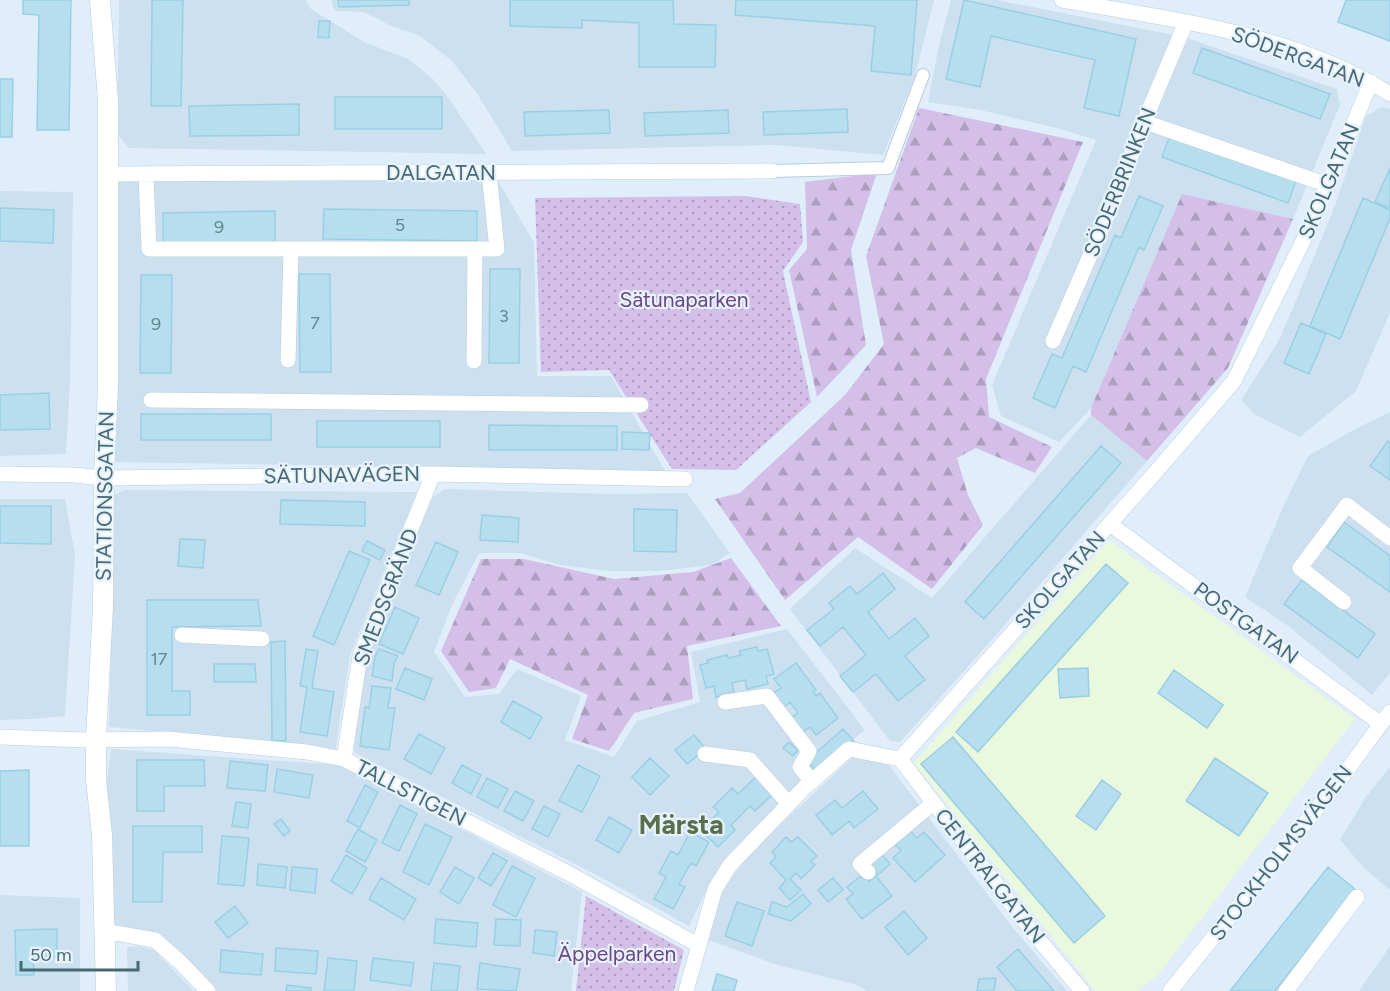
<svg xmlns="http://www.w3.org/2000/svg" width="1390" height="991" viewBox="0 0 1390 991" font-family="Figtree,sans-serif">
	<defs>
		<pattern id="green-dots" width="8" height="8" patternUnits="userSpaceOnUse" patternTransform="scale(1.5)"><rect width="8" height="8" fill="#d4bfe9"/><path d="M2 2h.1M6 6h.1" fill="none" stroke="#ae9fc1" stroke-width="1.8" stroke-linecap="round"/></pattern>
		<pattern id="forest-firs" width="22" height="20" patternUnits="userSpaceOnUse" patternTransform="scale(1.5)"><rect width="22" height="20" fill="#d4bfe9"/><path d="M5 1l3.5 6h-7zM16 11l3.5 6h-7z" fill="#ae9fc1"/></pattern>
	</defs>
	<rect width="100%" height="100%" fill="#e0eefc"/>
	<path fill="#cde0f0" d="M119 0H306L311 9 364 42 408 59 432 78 447 96 486 154 129 148 117 134Z
		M331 0H934L915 76 883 155 777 145 512 151 478 95 452 61 420 36 389 25 364 12 335 11Z
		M951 0H997L1184 37 1337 89 1340 105 1293 219 1182 194 1091 408 1059 442 1001 416 992 385 1096 140 1057 128 980 110 928 102 939 45Z
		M1382 107 1390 109V313L1356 391 1300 437 1254 414 1241 400 1278 342 1293 308 1334 208 1366 116Z
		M112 166 492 170 534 243 537 376H611L665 471 113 462Z
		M0 191 73 192 70 381 66 454 0 456Z
		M1390 412V673L1372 695 1287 625 1245 597 1283 507 1308 456 1357 428Z
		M1091 415 1147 461 983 650 900 742 890 741 790 609 855 548 932 598Z
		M445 489 613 494 687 493 730 553 712 565 659 571H609L560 565 520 553H479L452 605 434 652 465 697 499 694 517 669 581 696 565 740 614 757 637 721 700 702 691 652 787 629 865 730 810 773 725 859 710 883 689 926 599 876 355 753 353 740 367 651 433 497Z
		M124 490 417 492 350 655 335 752 220 737 109 727 114 495Z
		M0 499H65L75 555 65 716 32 719 0 720Z
		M111 749 338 765 582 892 571 991H217L176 949 155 932 105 926 102 823Z
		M853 757 888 764 1013 928 1067 991H867L857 985 774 964 706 939 720 892 755 848Z
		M1390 767V890L1364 868 1340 840 1365 798Z
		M0 895 80 898V991H0Z
		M139 946 154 950 194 991H128L127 947Z
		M1390 946V991H1359Z"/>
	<path fill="#eaf8dd" d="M1109 540 1355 719 1158 975 1137 991H1095L914 763Z"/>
	<path fill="url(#green-dots)" d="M745 196 800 204 803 242 783 271 811 402 736 470 672 469 609 370 541 372 535 198Z
		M586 896 684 950 674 991H576Z"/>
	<path fill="url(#forest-firs)" d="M919 108 1083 142 986 379 989 417 1052 447 1035 473 976 448 957 458 968 495 983 525 932 589 858 537 785 600 715 499 740 493 845 395 884 344 866 256Z
		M877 173 851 250 866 345 817 397 789 270 807 249 805 182Z
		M1182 194 1293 219 1228 368 1147 461 1091 415V408Z
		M731 558 781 626 687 646 693 699 634 713 609 751 572 739 588 695 510 659 496 688 469 692 441 651 481 559H524L614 579 693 572Z"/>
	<path fill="#b6deee" stroke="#99cfe4" stroke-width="1.5" d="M23 0H71L69 130H37L39 15 23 14Z
		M152 0H183L181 106H151Z
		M338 0H409V5L339 7Z
		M510 0H673L674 24 716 25 715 67H639V23L582 20V28L510 26Z
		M736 0H917L911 75 871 71 875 26 735 15Z
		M964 0 1136 39 1119 116 1084 108 1095 60 991 36 980 87 946 79Z
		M1346 0H1390V41L1338 22Z
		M319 21H330L329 38 318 37Z
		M1202 48 1330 94 1320 119 1193 73Z
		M0 79H13L12 137H0Z
		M335 97H442V129H335Z
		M299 104V135L190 136 189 106Z
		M847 109 848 132 764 135 763 112Z
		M609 110 610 133 525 136 524 112Z
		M728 110 729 133 645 136 644 113Z
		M1171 133 1297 178 1288 203 1162 157Z
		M1390 168V208L1375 202Z
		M1139 196 1163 206 1144 250 1139 247 1086 372 1073 366 1055 408 1033 398 1052 354 1062 358 1115 235 1121 238Z
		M1363 198 1390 210V218L1340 339 1310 326Z
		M0 208 54 210 53 243 0 241Z
		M324 209 477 211V241L323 239Z
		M275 211V242L163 244V213Z
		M490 269H520L519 363H489Z
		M299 274H330L331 372H300Z
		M141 275H172L171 373H140Z
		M1301 323 1326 334 1309 374 1284 363Z
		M49 393 50 429 0 430V395Z
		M141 414H271V440H141Z
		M317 421H440V447H317Z
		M489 425 617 426V450H489Z
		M622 432 650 433 649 450 622 449Z
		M1388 441 1390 443V480L1370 466Z
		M1101 446 1121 463 984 619 965 602Z
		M281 500 365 502V526L280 524Z
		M0 506H51V544L0 543Z
		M634 509 677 510 676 552 634 551Z
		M482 515 519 518 518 542 480 540Z
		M1344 522 1390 556V592L1327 547Z
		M180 539 205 540 203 568 178 566Z
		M367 541 385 550 380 560 362 551Z
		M436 542 458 552 439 595 416 585Z
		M349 551 370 560 334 645 313 636Z
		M1106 564 1128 583 978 752 956 732Z
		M883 573 895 589 868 612 889 639 915 618 929 636 905 656 925 680 898 701 876 674 853 692 840 676 866 655 843 627 820 646 807 630 834 609 829 603 850 586 857 594Z
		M1302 580 1375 634 1358 658 1284 604Z
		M147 600H258L261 626 172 627V691H190V715H147Z
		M395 607 419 618 403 654 379 644Z
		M285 641 286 741H272L271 642Z
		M757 647 758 651 767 649 774 674 766 676 768 684 747 689 745 680 732 683 734 692 716 697 714 686 706 688 700 665 708 663 707 660 727 655 728 658 741 655 739 651Z
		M306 649 318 651 312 688 334 692 327 736 300 732 307 687 300 686Z
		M379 649 398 656 394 663 392 681 372 676 375 657Z
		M796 663 816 690 813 692 816 696 820 693 838 718 816 735 810 727 803 732 792 717 798 713 790 702 783 708 773 693 781 688 774 679Z
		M214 664H255L256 682H214Z
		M405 668 432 679 424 700 396 689Z
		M1088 668 1089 696 1060 698 1058 669Z
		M1174 670 1223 705 1207 728 1158 693Z
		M372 686 391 688 388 708H395L389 750 360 746 365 707 369 708Z
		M513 701 542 717 530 739 501 722Z
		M843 729 854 741 818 773 807 761Z
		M419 734 445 748 431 774 404 759Z
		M694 735 706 749 687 764 675 750Z
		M953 737 1105 916 1074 943 921 764Z
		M789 742 798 750 793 756 783 748Z
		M650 758 669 776 650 795 632 777Z
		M1215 758 1268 793 1239 836 1186 801Z
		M137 760H204L205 786H164V811H137Z
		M230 761 268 765 265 791 227 788Z
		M462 765 481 775 471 794 452 783Z
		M578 765 600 776 582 812 559 801Z
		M277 769 313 775 309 798 274 792Z
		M29 770V846H0V771Z
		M757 776 774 793 755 811 750 806 731 825 735 830 718 847 701 830 719 812 713 807 732 788 738 794Z
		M487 778 508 789 498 808 477 797Z
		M1102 780 1121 794 1096 830 1076 816Z
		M365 785 378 792 360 828 347 821Z
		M515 791 534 801 523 821 504 811Z
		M863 791 878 809 854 828 849 821 832 835 816 815 835 800 842 808Z
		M236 802 251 804 248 828 232 826Z
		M400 805 417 814 399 851 382 843Z
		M544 806 560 814 548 837 532 829Z
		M609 817 632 830 619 853 596 840Z
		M281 819 290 831 284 836 274 824Z
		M425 824 452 837 429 885 403 872Z
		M133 826H202V852H163L162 902H133Z
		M358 829 377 840 365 862 346 851Z
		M910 831 917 838 924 832 945 855 915 882 893 858 901 850 895 845Z
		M690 832 709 842 696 866 691 863 679 884 685 887 673 909 654 899 666 877 659 873 671 851 678 855Z
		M222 836 249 838 244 886 218 884Z
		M786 837 791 842 798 837 817 856 811 861 815 865 801 879 796 873 790 879 801 890 790 900 779 888 786 880 770 863 776 857 772 852Z
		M878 850 890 864 878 875 866 862Z
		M493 853 507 861 491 886 478 878Z
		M346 855 367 868 352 894 331 881Z
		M258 864 287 867 285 888 257 885Z
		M512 866 535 878 516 917 493 905Z
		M292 867 317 869 315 893 290 890Z
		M455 867 474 878 459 904 440 892Z
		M1328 867 1355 889 1275 991H1230Z
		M863 874 869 881 876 876 892 896 862 919 846 899 853 894 847 887Z
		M381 878 416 899 404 920 369 899Z
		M833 878 843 890 828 902 818 890Z
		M803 894 811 904 791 921 768 914 772 902 787 907Z
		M737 902 764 911 752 946 725 936Z
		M235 906 248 923 228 938 215 922Z
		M904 911 927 938 908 955 885 927Z
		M436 919 478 923 476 947 434 943Z
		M496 919 521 920 520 946 494 945Z
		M57 929V956L33 957 34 975H16L15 930Z
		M535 930 557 932 554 956 533 953Z
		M276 948 318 951 316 974 275 971Z
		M1018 949 1054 991H1017L997 967Z
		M221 950 263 954 261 975 220 972Z
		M328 958 357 961 354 991H324Z
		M373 958 414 963 411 986 370 980Z
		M434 963 460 966 457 991H431Z
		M480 963 520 969 516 991 477 989Z
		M717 974 737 980 734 991H712Z
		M996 978 994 991H977L979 979Z
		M287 985 311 988V991H286Z"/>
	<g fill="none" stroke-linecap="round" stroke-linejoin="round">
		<g stroke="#b7cedb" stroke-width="14">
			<path id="pedestrian" d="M772 171 888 168 923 75"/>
		</g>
		<g stroke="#b7cedb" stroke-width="16">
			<path id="minor" d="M1062 0C1174 20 1292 33 1390 94
				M1145 122 1328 185
				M109 174 772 171
				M146 174 149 249H497L489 173
				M1053 341 1122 182 1136 141 1186 22
				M288 360 291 249
				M474 361 475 249
				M151 400 641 405
				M0 474 73 475 104 478 433 474 685 479
				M1110 524 1381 724
				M1344 602 1300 568 1347 505 1390 538
				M182 635 262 639
				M725 702 767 696 809 751 800 767 812 782
				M0 737 84 740 168 739 307 752 344 759 568 873 698 945
				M705 754 750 760 789 804
				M344 759 360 656 433 474
				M900 759 1154 474 1234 381 1308 231 1371 82
				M900 759 1035 935 1082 991
				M868 872 860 864 933 803
				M104 931 155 940 180 962 208 991
				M686 991 715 889 730 865 804 788 849 749 900 759
				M1170 991 1339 781 1390 712
				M1286 991 1357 897"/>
		</g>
		<g stroke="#b7cedb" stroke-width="21">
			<path id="tertiary" d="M100 0 108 100V384L104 478 103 606 96 739V780L102 835 106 991"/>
		</g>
		<use href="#pedestrian" stroke="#fff" stroke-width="12"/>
		<use href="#minor" stroke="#fff" stroke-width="15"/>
		<use href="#tertiary" stroke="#fff" stroke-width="20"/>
	</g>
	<g text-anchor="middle" stroke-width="4.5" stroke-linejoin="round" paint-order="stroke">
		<g font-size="18" fill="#648691">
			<text x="400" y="231">5</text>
			<text x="219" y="233">9</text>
			<text x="504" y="322">3</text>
			<text x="315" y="329">7</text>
			<text x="156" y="330">9</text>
			<text x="159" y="665">17</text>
		</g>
		<g font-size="21" fill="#486872" stroke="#e6f3ff">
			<text transform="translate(1298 57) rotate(20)" y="7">SÖDERGATAN</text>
			<text x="441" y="180">DALGATAN</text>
			<text transform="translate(1329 181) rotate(-67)" y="7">SKOLGATAN</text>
			<text transform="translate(1120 182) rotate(-68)" y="7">SÖDERBRINKEN</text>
			<text transform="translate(342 475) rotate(-1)" y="7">SÄTUNAVÄGEN</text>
			<text transform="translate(105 496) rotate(-89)" y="7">STATIONSGATAN</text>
			<text transform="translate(1060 580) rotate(-48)" y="7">SKOLGATAN</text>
			<text transform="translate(386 597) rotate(-69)" y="7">SMEDSGRÄND</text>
			<text transform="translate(1246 623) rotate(36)" y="7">POSTGATAN</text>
			<text transform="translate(411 793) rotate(27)" y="7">TALLSTIGEN</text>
			<text transform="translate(1281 853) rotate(-52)" y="7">STOCKHOLMSVÄGEN</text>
			<text transform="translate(990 876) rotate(52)" y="7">CENTRALGATAN</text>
		</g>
		<g font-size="21" fill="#6b4584" stroke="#e6f3ff">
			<text x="684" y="307">Sätunaparken</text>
			<text x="617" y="961">Äppelparken</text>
		</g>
		<g font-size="27" font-weight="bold" fill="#5a6e4a" stroke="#e6f3ff">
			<text x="681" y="834">Märsta</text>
		</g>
	</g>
	<path d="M21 961v9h117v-9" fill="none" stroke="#486872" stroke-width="3"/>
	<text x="30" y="961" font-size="18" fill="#486872" stroke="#e6f3ff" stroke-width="4.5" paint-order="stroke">50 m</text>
</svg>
